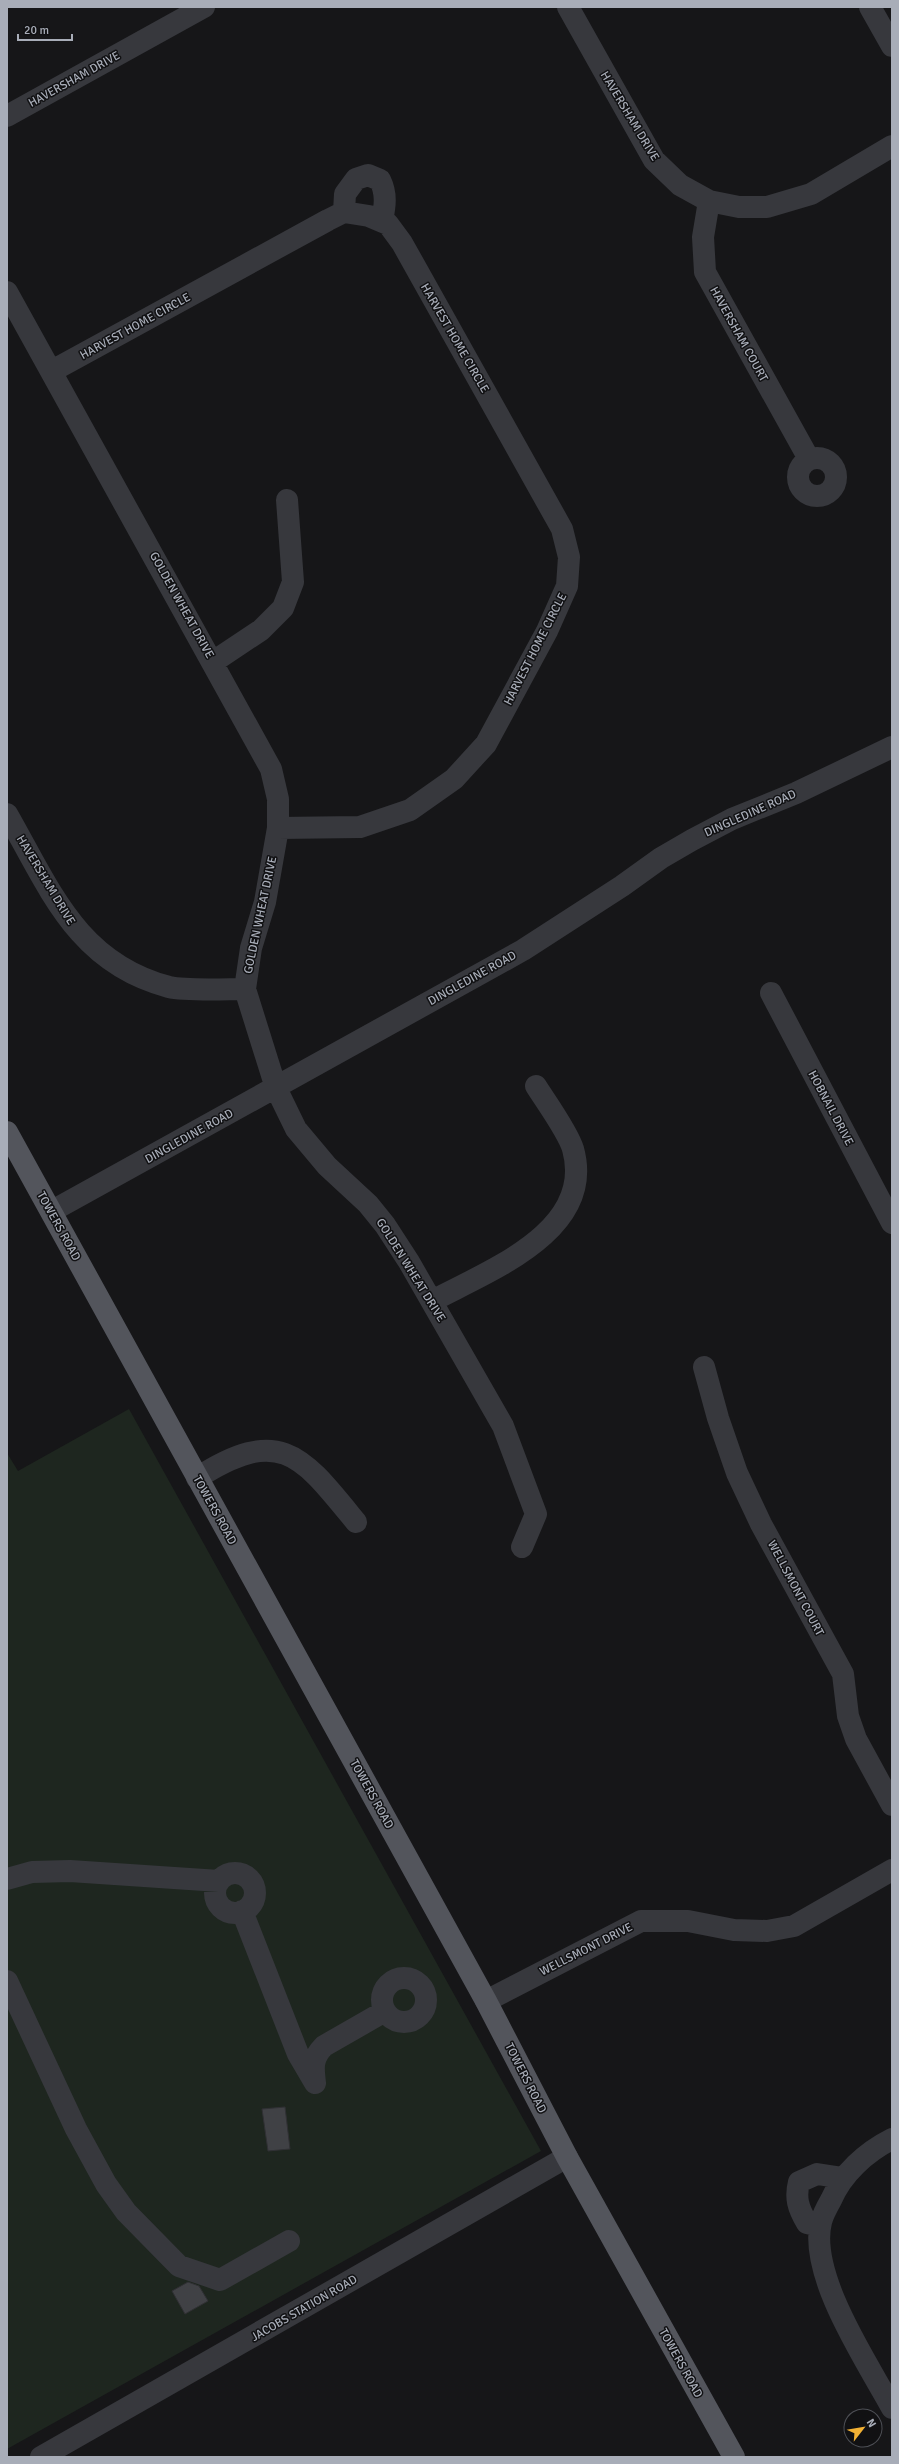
<svg xmlns="http://www.w3.org/2000/svg" width="899" height="2464" viewBox="0 0 899 2464" font-family="Signika,sans-serif">
	<rect width="100%" height="100%" fill="#161618"/>
	<path fill="#1e261f" d="M129 1409 541 2151 7 2449V1453L18 1471Z"/>
	<path fill="#404145" stroke="#303034" d="M285 2107 290 2149 268 2151 262 2109Z
		M188 2282 199 2286 208 2301 185 2314 172 2291Z"/>
	<g fill="none" stroke-linecap="round" stroke-linejoin="round">
		<path stroke="#37383d" stroke-width="22" d="M568 7 654 160 680 185 709 201 739 207H767L811 194 892 146
			M870 7 892 46
			M7 116 204 7
			M709 201 703 237 705 272 809 459
			M344 212 345 194 356 179 368 175 380 180C387 194 385 206 382 221
			M7 292 271 769 278 799V828L265 902 251 948 245 989 276 1088 296 1129 327 1166 368 1204 385 1225 409 1262 503 1426 536 1514 522 1547
			M52 371 328 220 344 212 369 216 388 224 402 243 562 529 569 557 567 586 547 631 486 744 454 779 410 810 360 827 278 828
			M798 477a19 19 0 1 1 38 0a19 19 0 1 1-38 0Z
			M213 662 261 630 283 608 293 582 287 500
			M7 814C50 889 77 963 169 987 186 991 226 989 245 989
			M771 993 892 1223
			M52 1211 523 950 622 886 661 858 692 840 732 819 796 793 892 747
			M432 1301C488 1271 596 1231 573 1149 568 1132 546 1102 536 1086
			M704 1367 718 1418 737 1473 761 1524 843 1674 848 1716 856 1739 892 1805
			M197 1478C281 1424 302 1456 356 1522
			M215 1893a20 20 0 1 1 40 0a20 20 0 1 1-40 0Z
			M7 1879 32 1872 70 1871 219 1881
			M242 1911 298 2054 315 2083
			M382 2000a22 22 0 1 1 44 0a22 22 0 1 1-44 0Z
			M7 1981 76 2129 106 2184 126 2212 179 2266 220 2280 289 2241
			M486 2001 641 1921H688L734 1930 767 1931 794 1926 892 1870
			M315 2083C313 2067 312 2058 324 2046L385 2011
			M892 2139C866 2152 842 2174 831 2200 827 2207 823 2214 821 2222 808 2275 867 2362 892 2408
			M820 2226 807 2223C798 2208 795 2198 799 2182L817 2174 843 2178
			M41 2457 567 2157"/>
		<path stroke="#53555c" stroke-width="22" d="M7 1132 486 2001 567 2157 734 2457"/>
	</g>
	<g text-anchor="middle" stroke-width="3" stroke-linejoin="round" paint-order="stroke">
		<g font-size="12" fill="#a8adb8" stroke="#111113">
			<text transform="translate(74 79) rotate(-29)" y="4">HAVERSHAM DRIVE</text>
			<text transform="translate(630 116) rotate(59)" y="4">HAVERSHAM DRIVE</text>
			<text transform="translate(135 326) rotate(-29)" y="4">HARVEST HOME CIRCLE</text>
			<text transform="translate(739 334) rotate(61)" y="4">HAVERSHAM COURT</text>
			<text transform="translate(455 338) rotate(60)" y="4">HARVEST HOME CIRCLE</text>
			<text transform="translate(182 605) rotate(61)" y="4">GOLDEN WHEAT DRIVE</text>
			<text transform="translate(535 649) rotate(-63)" y="4">HARVEST HOME CIRCLE</text>
			<text transform="translate(750 813) rotate(-24)" y="4">DINGLEDINE ROAD</text>
			<text transform="translate(46 880) rotate(59)" y="4">HAVERSHAM DRIVE</text>
			<text transform="translate(260 915) rotate(-78)" y="4">GOLDEN WHEAT DRIVE</text>
			<text transform="translate(472 978) rotate(-29)" y="4">DINGLEDINE ROAD</text>
			<text transform="translate(831 1108) rotate(62)" y="4">HOBNAIL DRIVE</text>
			<text transform="translate(189 1136) rotate(-29)" y="4">DINGLEDINE ROAD</text>
			<text transform="translate(59 1226) rotate(61)" y="4">TOWERS ROAD</text>
			<text transform="translate(411 1270) rotate(58)" y="4">GOLDEN WHEAT DRIVE</text>
			<text transform="translate(215 1510) rotate(61)" y="4">TOWERS ROAD</text>
			<text transform="translate(796 1588) rotate(62)" y="4">WELLSMONT COURT</text>
			<text transform="translate(372 1794) rotate(61)" y="4">TOWERS ROAD</text>
			<text transform="translate(586 1949) rotate(-27)" y="4">WELLSMONT DRIVE</text>
			<text transform="translate(526 2078) rotate(63)" y="4">TOWERS ROAD</text>
			<text transform="translate(304 2308) rotate(-30)" y="4">JACOBS STATION ROAD</text>
			<text transform="translate(681 2363) rotate(61)" y="4">TOWERS ROAD</text>
		</g>
	</g>
	<rect width="899" height="2464" fill="none" stroke="#a8adb8" stroke-width="16"/>
	<g transform="translate(863 2428) rotate(59)"><circle r="19" fill="#111113" stroke="#4d4f55"/>
	<path d="M0-3L7 15L0 10L-7 15Z" fill="#f2b134"/>
	<text y="-6" font-size="11" font-weight="bold" text-anchor="middle" fill="#a8adb8">N</text>
	</g>
	<path d="M18 34v6h54v-6" fill="none" stroke="#a8adb8" stroke-width="2"/>
	<text x="24" y="34" font-size="12" fill="#a8adb8" stroke="#111113" stroke-width="3" paint-order="stroke">20 m</text>
</svg>
